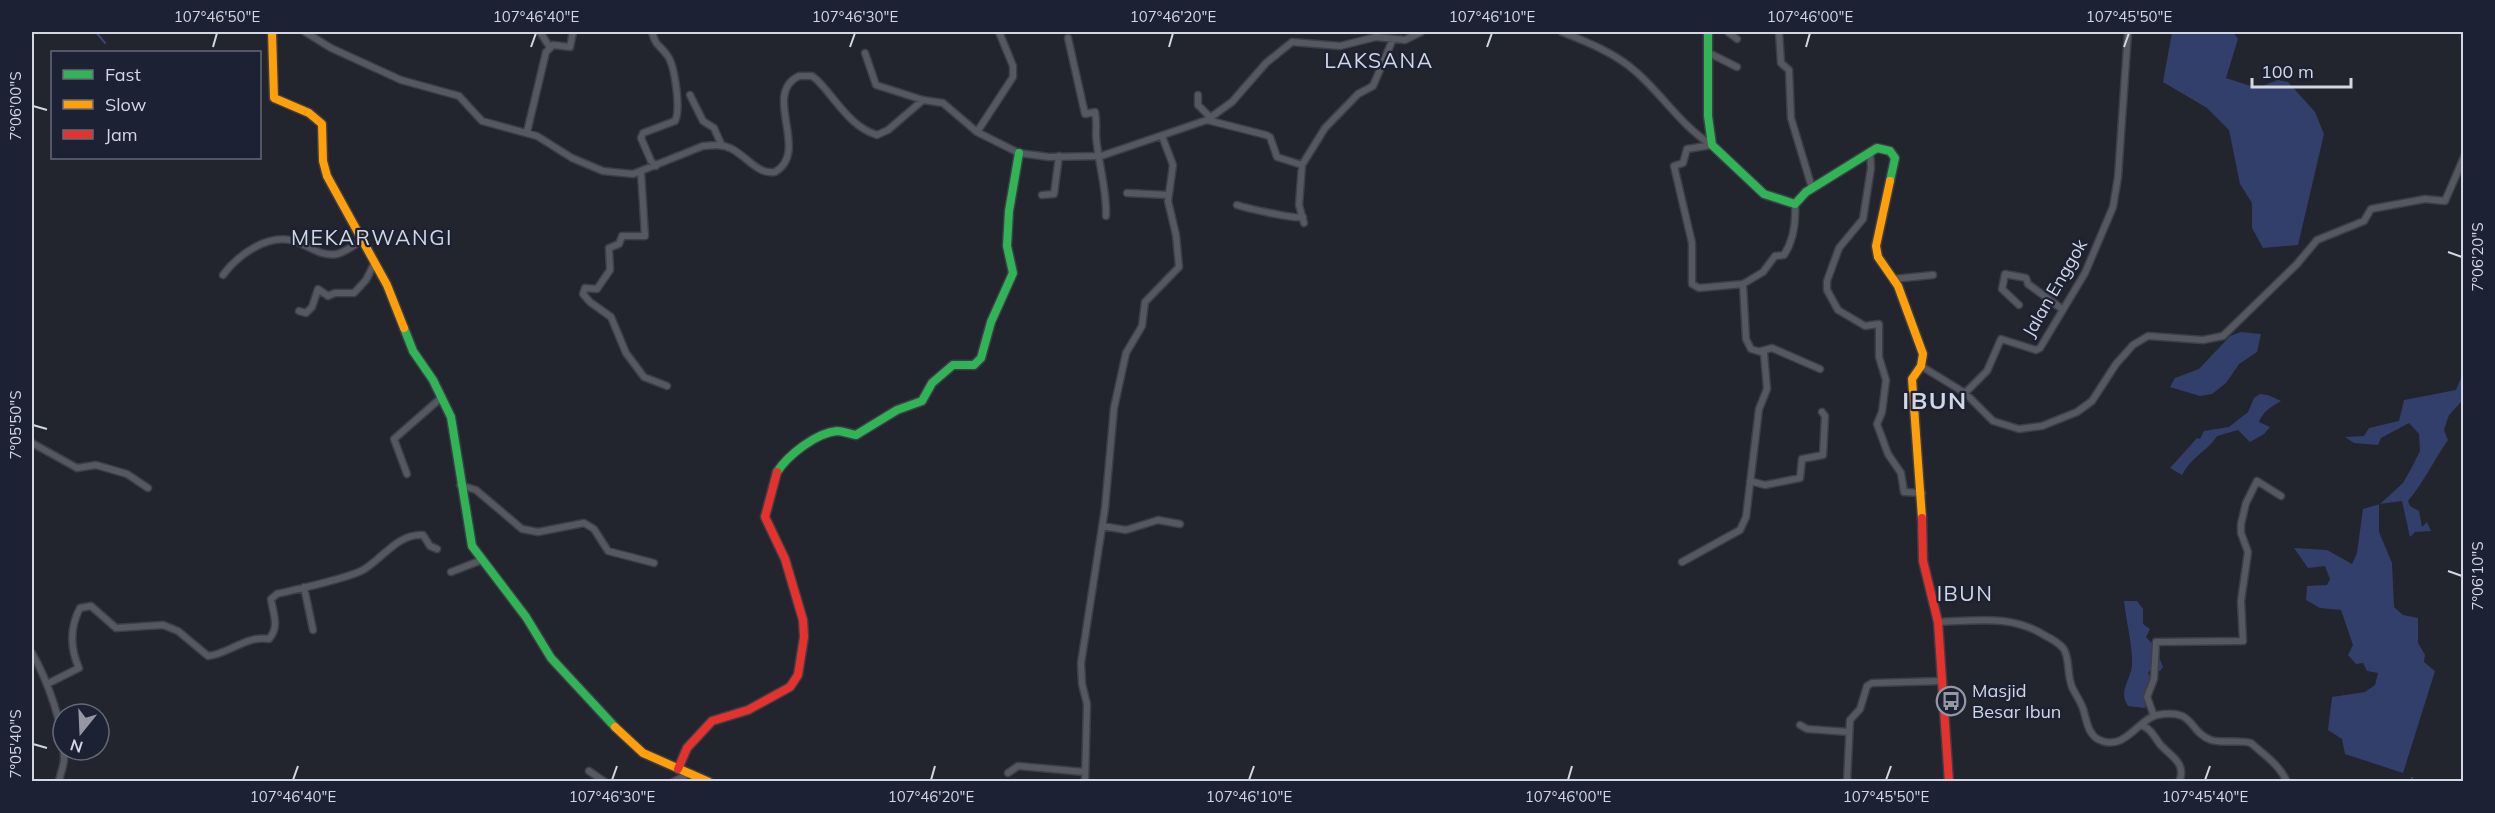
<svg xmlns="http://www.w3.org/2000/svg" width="2495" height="813" viewBox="0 0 2495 813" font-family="Mulish,sans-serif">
	<rect width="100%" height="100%" fill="#22242e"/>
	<path fill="#333f6b" d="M2172 32H2233L2238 39 2226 78 2257 88 2278 80 2288 82 2315 112 2324 134 2298 245 2263 248 2252 228V203L2240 184 2229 130 2207 108 2163 82Z
		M2241 332 2261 334 2257 352 2239 364 2226 383 2212 394 2200 396 2170 387 2175 378 2199 369 2230 336Z
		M2463 373V400L2449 415 2444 430 2448 440C2434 460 2424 482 2408 501L2410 506 2419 511 2422 527 2427 522 2431 531 2415 532 2410 537 2402 501 2379 504V532L2392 563 2394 607 2403 615 2418 618V643L2425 655 2424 662 2435 671 2403 773 2345 754 2342 739 2328 730 2332 697 2365 692 2375 685 2378 673 2367 671 2363 663 2356 664 2348 655 2353 645 2341 610 2320 608 2306 600 2307 586 2327 585 2330 579 2325 566 2308 568 2294 548 2327 550 2352 564 2357 553 2363 509 2380 504 2403 483 2412 467 2420 451 2419 434 2409 423 2381 438 2378 445 2354 443 2345 437 2364 436 2369 428 2399 421 2404 400 2456 390Z
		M2260 394 2268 395 2281 401C2271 407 2263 411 2259 422L2270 427 2264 434 2250 442 2238 430 2217 436C2207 452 2193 455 2182 475L2170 468 2197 438 2200 439 2204 431 2229 427 2248 412 2254 398Z
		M2124 601H2137L2143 609V624L2150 629 2146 637 2155 647 2163 667 2160 671 2151 669 2148 673 2154 683 2145 708 2128 706C2118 692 2130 681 2132 666 2133 646 2126 621 2124 601Z"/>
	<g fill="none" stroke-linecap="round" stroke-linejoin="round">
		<path stroke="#384573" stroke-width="2" d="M96 32 105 43
			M2412 778V782"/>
		<g stroke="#3d3e47" stroke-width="9">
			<path id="street" d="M305 32 331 48 401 80 459 96 482 121 537 136 572 158 603 171 633 174 703 146C713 145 723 144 732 149 746 156 758 175 775 172 811 151 761 94 799 76H812L817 80C836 99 850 127 877 135L888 130 923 100
				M540 32 549 46
				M652 32C656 47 659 44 667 55 675 65 681 110 675 121L643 133 641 138 651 161 656 166
				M1562 32C1587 42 1615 53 1635 71 1662 94 1681 126 1712 145
				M1728 32 1737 39
				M1779 32 1781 63 1789 70 1791 118 1812 188
				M1068 38 1085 114 1095 112C1097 121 1096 127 1096 136 1098 163 1107 188 1106 216
				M865 53 876 85 923 100 943 103 977 132 1019 153 1049 157 1101 156 1207 120 1232 102 1266 63 1292 42 1340 46 1376 37 1405 40 1421 32
				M1709 53 1737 67
				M690 95 703 121 714 128 722 146
				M1198 95V105L1210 117
				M1207 120 1266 135 1270 137 1277 157 1302 165
				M527 132 546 52 553 45 570 47 573 32
				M977 132 1013 77V66L999 32
				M1712 145 1687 149 1683 163 1674 166 1692 243V284L1699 288 1743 284
				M1870 151 1871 168 1863 219 1839 248 1827 281V290L1838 310 1865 326 1879 324V357L1886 380 1882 412 1877 424 1888 454 1901 473 1904 492 1922 493
				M641 172 645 236H622L619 244 609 248 610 270 597 289 585 288 583 294 590 302 611 317 626 353 644 377 667 386
				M1127 193 1168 195
				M1042 195 1054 194 1059 156
				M1237 205C1246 208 1298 220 1303 217
				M1304 223 1299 205 1302 165 1325 128 1358 94 1373 86 1393 39
				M223 275C237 256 267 233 294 241 308 245 320 257 337 254 346 252 354 245 361 241
				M1893 279 1933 275
				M2019 305 2002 289 2005 274 2026 278 2028 284 2062 309
				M299 311 306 313 312 307 318 289 328 296 335 293H354L366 280 375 262
				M1761 351 1772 348 1820 369
				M1921 366 1965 393 1993 421 2019 429 2042 426 2077 412 2092 401 2116 364 2133 345 2148 336 2203 340 2223 336 2297 264 2317 240 2364 221 2371 209 2425 199 2445 201 2464 157
				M1965 393 1987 371 2001 339 2036 350 2040 348 2085 273 2113 207 2118 177 2128 32
				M32 443 77 468 96 465 127 474 148 488
				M407 474 394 439 442 397
				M1750 481 1765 485 1800 478 1802 459 1823 455 1825 416 1822 412
				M460 485 476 490 522 529 538 532 584 523 594 529 608 551 654 563
				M1102 526 1126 530 1158 520 1180 524
				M1682 562 1740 530 1746 517 1759 409 1767 389 1764 353 1751 349 1746 339 1743 284 1763 272 1775 256 1784 255C1794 240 1796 221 1795 204
				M451 572 482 560
				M304 587 313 630
				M1938 622C1975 621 2011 614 2044 635 2050 638 2058 642 2063 648 2070 657 2067 676 2072 687 2076 696 2082 703 2084 712 2087 723 2089 737 2102 741 2125 750 2139 719 2157 715 2196 708 2187 731 2211 740 2223 744 2238 739 2251 743 2264 755 2280 765 2287 782
				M32 653C47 679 65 728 64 759 64 766 60 774 59 782
				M47 684 79 668C70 648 69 629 80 608L91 606 116 628 163 625 178 631 208 656C229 654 246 635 269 639 280 626 273 614 271 599L277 594C298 589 346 579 363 570 382 559 398 533 423 535L430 546 437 549
				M2154 716 2147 697 2154 679 2156 642 2243 641 2241 601 2248 552 2241 533V524L2246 503 2257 481 2281 496
				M1800 725 1807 729 1849 732
				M2143 726C2151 729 2154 736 2159 743 2168 755 2188 762 2179 782
				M589 771 605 782
				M1008 773 1018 766 1085 772
				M673 782 690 773
				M1085 782 1087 704 1082 684 1081 663 1105 508 1114 408 1126 353 1142 326 1145 302 1179 267 1176 235 1168 201 1173 165 1162 136
				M1847 782 1850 720 1860 709 1867 686 1872 683 1942 681"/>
		</g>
		<g stroke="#3d3e47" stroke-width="11">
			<path id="fast" d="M1708 32V116L1712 145 1764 194 1795 204 1806 192 1877 148 1890 151 1895 158 1890 181
				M404 328 413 351 433 380 451 417 472 546 526 617 551 658 615 727
				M777 472C788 455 816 433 837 431 842 431 850 434 856 435L897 410 922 401 932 383 953 365H974L981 358 991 322 1013 273 1007 246 1009 211 1019 153"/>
		</g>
		<g stroke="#3d3e47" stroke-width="11">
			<path id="slow" d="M272 32 274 98 309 113 322 124 323 161 327 176 387 285 404 328
				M1890 181 1876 246 1878 257 1898 286 1923 354 1921 366 1912 379 1922 518
				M615 727 643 753 709 782"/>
		</g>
		<g stroke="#3d3e47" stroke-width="11">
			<path id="jam" d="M1922 518 1923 561 1938 622 1949 782
				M678 769 687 748 712 721 748 710 790 687 798 675 804 637 803 620 785 559 765 517 777 472"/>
		</g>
		<use href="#street" stroke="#555860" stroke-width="6"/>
		<use href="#fast" stroke="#30b455" stroke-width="8"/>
		<use href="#slow" stroke="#ff9f0a" stroke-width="8"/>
		<use href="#jam" stroke="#e5322d" stroke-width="8"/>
	</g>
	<path fill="none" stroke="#d3d7e4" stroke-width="2" d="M213 47 217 33M531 47 536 33M850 47 855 33M1169 47 1173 33M1487 47 1492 33M1806 47 1810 33M2124 47 2129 33M33 106 47 110M2448 252 2462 257M33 425 47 429M2448 571 2462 576M33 744 47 748M293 780 298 766M612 780 617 766M931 780 935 766M1249 780 1254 766M1568 780 1572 766M1886 780 1891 766M2205 780 2210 766"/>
	<defs>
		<g id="bus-ring" transform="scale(1.5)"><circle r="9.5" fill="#1c2134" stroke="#9598a4" stroke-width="1.5"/><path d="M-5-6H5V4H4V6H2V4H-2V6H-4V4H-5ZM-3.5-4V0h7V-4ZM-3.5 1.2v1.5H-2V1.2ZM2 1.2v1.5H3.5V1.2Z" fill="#9598a4"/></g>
	</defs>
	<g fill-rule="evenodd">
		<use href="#bus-ring" x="1951" y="701"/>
	</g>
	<g text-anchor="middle" stroke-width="4.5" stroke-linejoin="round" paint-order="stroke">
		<g font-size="18" fill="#d3d7e4" stroke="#1c2134">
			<text transform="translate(2055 288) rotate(-60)" y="6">Jalan Enggok</text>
		</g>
		<g font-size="18" fill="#d3d7e4" stroke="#1c2134" text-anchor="start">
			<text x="1972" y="697">Masjid<tspan x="1972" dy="21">Besar Ibun</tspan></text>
		</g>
		<g font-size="21" letter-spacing="1.5" fill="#d3d7e4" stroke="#1c2134">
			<text x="1379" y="68">LAKSANA</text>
			<text x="372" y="245">MEKARWANGI</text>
			<text x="1965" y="601">IBUN</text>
		</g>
		<g font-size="24" font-weight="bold" letter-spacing="1.5" fill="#d3d7e4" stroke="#1c2134">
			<text x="1935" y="409">IBUN</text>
		</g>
	</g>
	<rect width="2495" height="813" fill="none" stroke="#1c2134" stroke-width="66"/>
	<rect x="51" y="51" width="210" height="108" fill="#1c2134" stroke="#656a7a" stroke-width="1.5"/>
	<rect x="63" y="70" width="30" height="9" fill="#30b455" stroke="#656a7a" stroke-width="1.5"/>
	<text x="105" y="81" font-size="18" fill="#d3d7e4">Fast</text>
	<rect x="63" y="100" width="30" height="9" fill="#ff9f0a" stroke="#656a7a" stroke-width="1.5"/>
	<text x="105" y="111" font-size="18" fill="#d3d7e4">Slow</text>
	<rect x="63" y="130" width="30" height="9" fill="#e5322d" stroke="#656a7a" stroke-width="1.5"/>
	<text x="105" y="141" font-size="18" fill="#d3d7e4">Jam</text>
	<g transform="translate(81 732) rotate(198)"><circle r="28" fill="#1c2134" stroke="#656a7a" stroke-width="1.5"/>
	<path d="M0-4.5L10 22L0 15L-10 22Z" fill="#9598a4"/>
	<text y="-9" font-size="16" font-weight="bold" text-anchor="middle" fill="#d3d7e4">N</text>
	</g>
	<path d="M2252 78v9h99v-9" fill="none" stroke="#d3d7e4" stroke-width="3"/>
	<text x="2261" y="78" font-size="18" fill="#d3d7e4" stroke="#1c2134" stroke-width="4.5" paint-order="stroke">100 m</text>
	<rect x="33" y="33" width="2429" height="747" fill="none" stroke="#d3d7e4" stroke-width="2"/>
	<g font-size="15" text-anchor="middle" fill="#d3d7e4">
		<text x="217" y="22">107°46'50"E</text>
		<text x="536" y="22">107°46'40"E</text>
		<text x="855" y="22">107°46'30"E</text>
		<text x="1173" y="22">107°46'20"E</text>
		<text x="1492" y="22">107°46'10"E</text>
		<text x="1810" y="22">107°46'00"E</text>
		<text x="2129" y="22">107°45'50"E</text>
		<text transform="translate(16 106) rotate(-90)" y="5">7°06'00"S</text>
		<text transform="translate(2478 257) rotate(-90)" y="5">7°06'20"S</text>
		<text transform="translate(16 425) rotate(-90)" y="5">7°05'50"S</text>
		<text transform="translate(2478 576) rotate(-90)" y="5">7°06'10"S</text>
		<text transform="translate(16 744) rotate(-90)" y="5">7°05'40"S</text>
		<text x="293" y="802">107°46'40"E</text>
		<text x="612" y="802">107°46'30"E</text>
		<text x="931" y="802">107°46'20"E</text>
		<text x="1249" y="802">107°46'10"E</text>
		<text x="1568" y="802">107°46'00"E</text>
		<text x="1886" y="802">107°45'50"E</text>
		<text x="2205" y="802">107°45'40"E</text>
	</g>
</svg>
